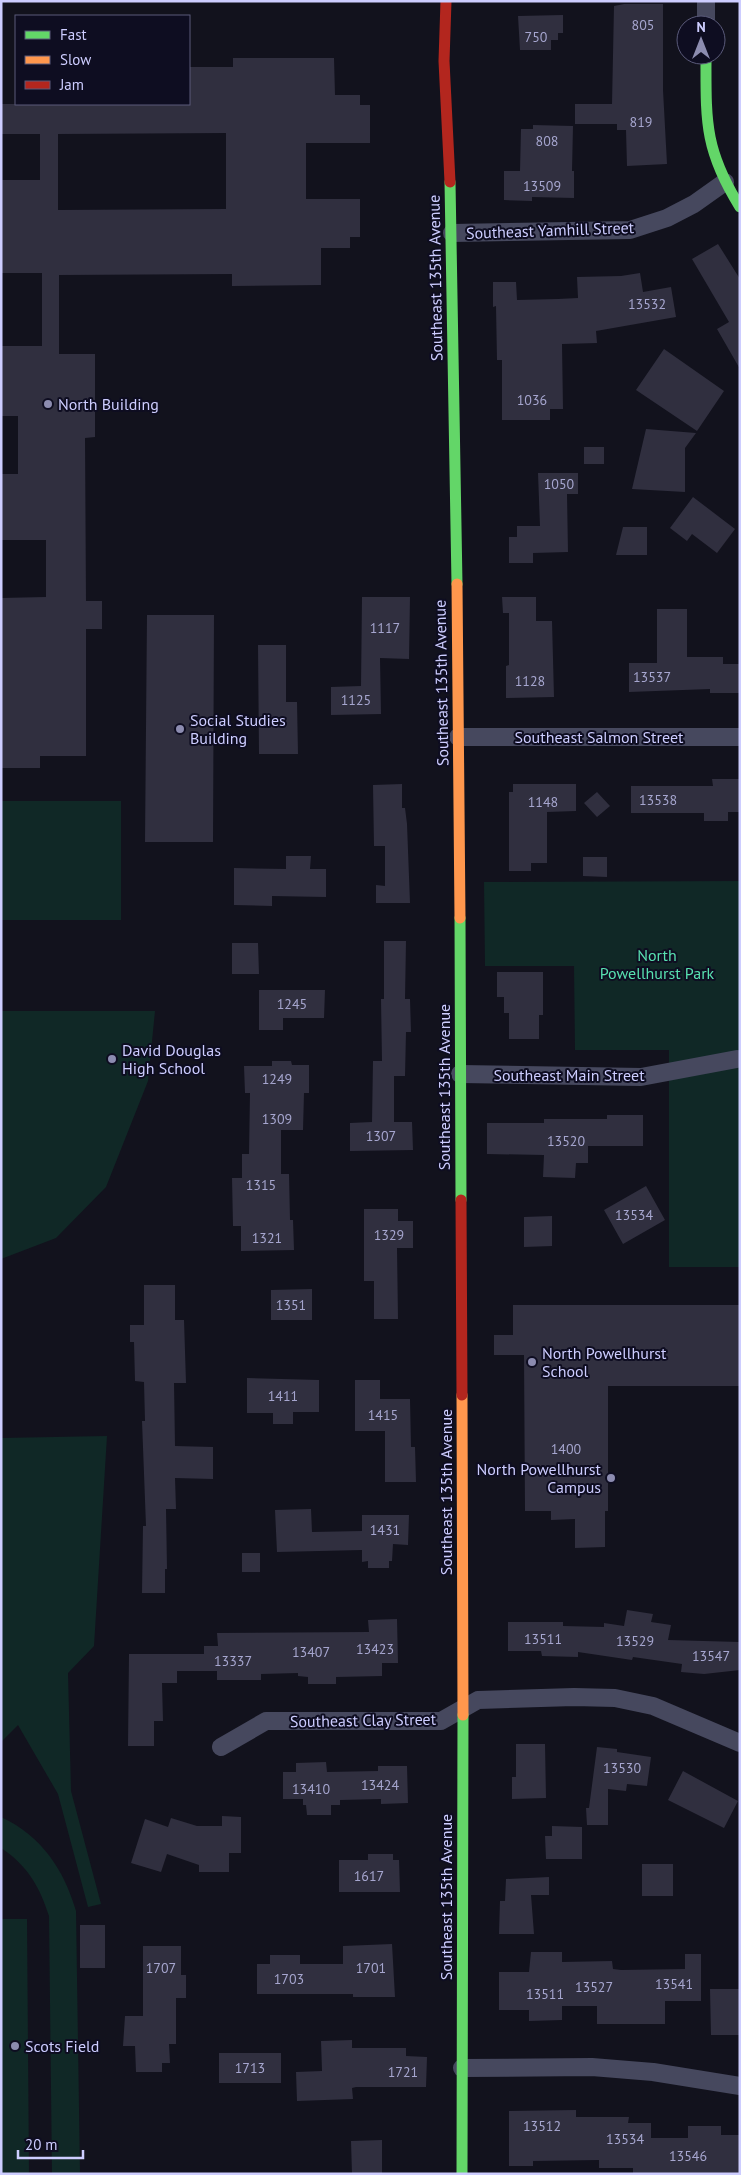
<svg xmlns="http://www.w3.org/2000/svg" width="741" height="2175" viewBox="0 0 741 2175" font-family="'PT Sans',sans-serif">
	<rect width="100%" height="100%" fill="#12121d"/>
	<path fill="#102826" d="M1 801H121V920H1Z
		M740 881V1267H669V1050H575L574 966H485L484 882Z
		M1 1011H155L148 1081 106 1187 56 1238 1 1259Z
		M107 1436 94 1646 68 1673 71 1791 101 1904 88 1907 58 1794 18 1725 1 1742V1438Z
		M1 1817C42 1836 64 1870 76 1911L80 2174H52L49 1916C40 1887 27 1865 1 1848Z
		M1 1919H27L29 2174H1Z"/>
	<path fill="#302f3f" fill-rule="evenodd" d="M624 4H663V90L667 164 627 166 626 130H617V124H575V104H612L614 6Z
		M563 15V33H558V40H551V50H520L518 16Z
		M233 58H334L335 95H360V105H370V143H306V199H360V237H350V248H321V285L232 286V274L59 275V354H95V437L85 438 86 601H102V629H86V756H40V768H1V598L46 597V540H1V474H18V416H1V346H42V273H1V180H40V134H1V104H189V67H233ZM226 133V209L58 210V134Z
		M533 125 573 126 572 171H574V198L532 197V201L504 200V171H520L521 129H533Z
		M718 244 740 279V369L717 329 729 322 692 259Z
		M640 273 643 292 671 287 676 317 596 331 597 343 562 344 563 409H550V420H502V360H497L496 306 493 307V282H516L517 300 558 299 578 298 577 277 621 276Z
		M664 349 724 391 697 431 636 390Z
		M646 429 696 433 685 448V492L632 489Z
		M584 447H604V464H584Z
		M538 473H578V494H567L568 552 533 553V563H509V537H517V526H540Z
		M693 497 735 529 717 553 692 534 687 541 670 528Z
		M623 527H647V555H616Z
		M362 597H410L409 659 380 658 381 714 331 715V687L361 686Z
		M502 597H536V621H552L554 697 506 698V666L509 665V613H503Z
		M657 609H687V657H723V664H740V693H710V689L629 692V663H657Z
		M147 615H214L213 842H145Z
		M258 645H286V702H297L298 754H259Z
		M712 779H740V812H728V821H704V813H631V786H713Z
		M402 784V808H405L407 824 410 903H376V885L385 886V846H374L373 785Z
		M513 784H576V811L547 812V863H531V871H509V792H513Z
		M597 792 610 806 597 817 584 803Z
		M286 856H311L310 869H326V897L272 896V906L234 905V868L286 869Z
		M583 857H607V877L583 876Z
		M384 941H406L405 999H410L411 1032H406L405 1076H394V1122H412L413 1150 350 1151V1123L372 1122 373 1061H382L381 999H384Z
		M232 943H258L259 974H232Z
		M497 972H543V1015H539V1039H509V1013H504V997H497Z
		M259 990H325L324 1018H283V1030H259Z
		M272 1061H291L292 1065H309V1093H304L303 1130H281V1174H289L290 1220H293L294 1250 241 1251V1226H233L232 1178H242V1154H249L250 1093H245L244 1066H272Z
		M607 1115H643V1146H588V1163H576L575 1178 543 1177 544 1155 487 1154V1123H544V1119H607Z
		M646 1186 665 1220 623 1244 604 1210Z
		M364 1209H398V1221H413V1248H397L398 1319H374V1281H364Z
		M552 1216V1246L524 1247V1217Z
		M144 1285H175V1320H184L186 1383H174L175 1446 213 1447V1479L175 1478 176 1509H166L167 1569H165V1593H142L143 1526H146L142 1421H145L144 1382 135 1381 134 1342H130V1325H144Z
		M312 1289V1320H271V1290Z
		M513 1305H740V1386H608V1511H605V1547L575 1548V1519L551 1520V1511H525L524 1355H494V1335H513Z
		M247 1378 319 1380V1412H293V1424H273V1413H247Z
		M355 1380H380V1399H410L411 1447H415L416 1482H385V1431H355Z
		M311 1509 312 1532 362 1531V1515H409L408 1545 393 1544 392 1561H389V1568H368V1561L362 1562V1550L277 1552 275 1510Z
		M242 1553H260V1572H242Z
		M627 1610 653 1614 651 1622 671 1625 668 1640 740 1642V1670L704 1674 681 1672 682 1664 633 1657 632 1660 578 1652V1657L542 1656 541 1651H508V1622H563V1626L604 1627V1623L624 1626Z
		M397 1619 398 1663H382V1676L336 1677V1684H308V1677L298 1676V1673L261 1674V1680H217V1671H177V1683H162L163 1721H154V1746H128L129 1654H204V1646H218L217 1633 369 1632 368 1620Z
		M516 1744H545L546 1798 512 1799V1777H516Z
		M597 1747 617 1749V1752L651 1757 647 1786 627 1784 626 1791 608 1789V1825H587L586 1808H589Z
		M326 1762 327 1772 378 1771V1766H407L408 1803 381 1804V1799L340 1800V1805H331V1815H307L306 1805H303V1799H283V1772H296V1763Z
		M683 1771 738 1801 724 1828 668 1800Z
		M222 1816 241 1817V1853H229V1872H199V1865L167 1854 161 1872 131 1863 145 1819 168 1827 171 1818 197 1826H222Z
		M552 1826 582 1827V1859H546L545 1836H552Z
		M368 1854H393V1860H399L400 1892H339V1860H368Z
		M642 1864H673V1896H642Z
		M549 1877V1895H531L534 1934H499L500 1901H505L506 1879Z
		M80 1925H105V1968H80Z
		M392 1944 395 1997H353V1994H257V1964H270V1955H300V1964H343V1946Z
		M143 1946H181V1975H186V1998H176V2044H169L170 2063H162V2072H136L135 2046H123L125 2016H143Z
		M531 1952H562V1962L612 1961 613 1969 621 1970 685 1969V1954H701V2001H665V2024H597V2006H562V2020L529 2021V2010H499V1972H529Z
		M710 1989H740V2035H711Z
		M352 2040V2048H406V2056L427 2057 426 2087H356L352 2088 353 2099 297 2101 296 2072 322 2071 321 2041Z
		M219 2053H281V2083H219Z
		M576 2110V2117H629L628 2123H651V2138H688V2126H721V2135H740V2174H633V2168H599V2160L533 2161V2166H509V2111Z
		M382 2140V2174H352L351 2141Z"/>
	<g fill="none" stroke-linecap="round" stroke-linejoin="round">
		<path stroke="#46485e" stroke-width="18" d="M706 3V25
			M452 233 630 230 667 218 694 204 725 182
			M458 737H740
			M460 1074 641 1077 737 1059
			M221 1747 266 1721H441L478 1700 574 1697 615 1698 653 1706 740 1743
			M462 2068 592 2067 653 2072 740 2086"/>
		<path stroke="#63d668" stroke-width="11" d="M706 55C706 121 704 149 740 207
			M450 182 457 584
			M460 918 461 1200
			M462 2174 463 1715"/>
		<path stroke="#ff974d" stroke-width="11" d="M457 584 460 918
			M462 1395 463 1715"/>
		<path stroke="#b3261e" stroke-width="11" d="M446 1 444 61 450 182
			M461 1200 462 1395"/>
	</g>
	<g fill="#8c8cb0" stroke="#0e0d21" stroke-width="2">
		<circle cx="48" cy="404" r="5"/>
		<circle cx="180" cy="729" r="5"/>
		<circle cx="112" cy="1059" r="5"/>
		<circle cx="532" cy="1362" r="5"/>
		<circle cx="611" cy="1478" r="5"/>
		<circle cx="15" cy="2046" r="5"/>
	</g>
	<g text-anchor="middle" stroke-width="4" stroke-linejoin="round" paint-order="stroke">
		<g font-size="14" fill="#a6a6cf">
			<text x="643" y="30">805</text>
			<text x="536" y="42">750</text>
			<text x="641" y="127">819</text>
			<text x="547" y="146">808</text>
			<text x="542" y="191">13509</text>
			<text x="647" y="309">13532</text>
			<text x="532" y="405">1036</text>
			<text x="559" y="489">1050</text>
			<text x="385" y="633">1117</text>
			<text x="652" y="682">13537</text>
			<text x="530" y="686">1128</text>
			<text x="356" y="705">1125</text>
			<text x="658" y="805">13538</text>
			<text x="543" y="807">1148</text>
			<text x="292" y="1009">1245</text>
			<text x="277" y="1084">1249</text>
			<text x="277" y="1124">1309</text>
			<text x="381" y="1141">1307</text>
			<text x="566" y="1146">13520</text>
			<text x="261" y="1190">1315</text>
			<text x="634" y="1220">13534</text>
			<text x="389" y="1240">1329</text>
			<text x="267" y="1243">1321</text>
			<text x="291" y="1310">1351</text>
			<text x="283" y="1401">1411</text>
			<text x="383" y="1420">1415</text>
			<text x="566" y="1454">1400</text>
			<text x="385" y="1535">1431</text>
			<text x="543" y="1644">13511</text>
			<text x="635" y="1646">13529</text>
			<text x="375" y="1654">13423</text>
			<text x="311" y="1657">13407</text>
			<text x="711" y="1661">13547</text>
			<text x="233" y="1666">13337</text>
			<text x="622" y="1773">13530</text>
			<text x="380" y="1790">13424</text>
			<text x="311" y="1794">13410</text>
			<text x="369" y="1881">1617</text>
			<text x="161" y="1973">1707</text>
			<text x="371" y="1973">1701</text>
			<text x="289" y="1984">1703</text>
			<text x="674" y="1989">13541</text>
			<text x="594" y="1992">13527</text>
			<text x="545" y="1999">13511</text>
			<text x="250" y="2073">1713</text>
			<text x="403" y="2077">1721</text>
			<text x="542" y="2131">13512</text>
			<text x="625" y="2144">13534</text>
			<text x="688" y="2161">13546</text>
		</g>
		<g font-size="16" fill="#cdcdff" stroke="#0e0d21">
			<text transform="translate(550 230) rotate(-2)" y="6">Southeast Yamhill Street</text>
			<text transform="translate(435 278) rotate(-91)" y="6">Southeast 135th Avenue</text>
			<text transform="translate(441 683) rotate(-91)" y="6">Southeast 135th Avenue</text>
			<text x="599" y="743">Southeast Salmon Street</text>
			<text x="569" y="1081">Southeast Main Street</text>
			<text transform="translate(444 1087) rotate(-90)" y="6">Southeast 135th Avenue</text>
			<text transform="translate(446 1492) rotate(-90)" y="6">Southeast 135th Avenue</text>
			<text transform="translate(363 1720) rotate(-1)" y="6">Southeast Clay Street</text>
			<text transform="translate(446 1897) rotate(-90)" y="6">Southeast 135th Avenue</text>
		</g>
		<g font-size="16" fill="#cdcdff" stroke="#0e0d21" text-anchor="start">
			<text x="58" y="410">North Building</text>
			<text x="190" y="726">Social Studies<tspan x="190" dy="18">Building</tspan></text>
			<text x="122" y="1056">David Douglas<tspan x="122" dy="18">High School</tspan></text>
			<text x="542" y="1359">North Powellhurst<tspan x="542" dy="18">School</tspan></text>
			<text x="601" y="1475" text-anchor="end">North Powellhurst<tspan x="601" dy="18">Campus</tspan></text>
			<text x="25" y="2052">Scots Field</text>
		</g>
		<g font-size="16" fill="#58e0b0" stroke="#0e0d21">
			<text x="657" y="961">North<tspan x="657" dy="18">Powellhurst Park</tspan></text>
		</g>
	</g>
	<rect width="741" height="2175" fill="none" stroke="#cdcdff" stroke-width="5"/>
	<rect x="15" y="15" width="175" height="90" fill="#0e0d21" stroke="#5a5a7a"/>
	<rect x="25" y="31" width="25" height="8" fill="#63d668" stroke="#5a5a7a"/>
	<text x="60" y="40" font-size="15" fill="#cdcdff">Fast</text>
	<rect x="25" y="56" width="25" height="8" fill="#ff974d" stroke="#5a5a7a"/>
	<text x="60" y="65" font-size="15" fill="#cdcdff">Slow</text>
	<rect x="25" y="81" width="25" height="8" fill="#b3261e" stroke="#5a5a7a"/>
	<text x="60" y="90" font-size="15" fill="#cdcdff">Jam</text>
	<g transform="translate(701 40)"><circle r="24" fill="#0e0d21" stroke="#5a5a7a"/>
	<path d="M0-4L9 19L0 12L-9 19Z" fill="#8c8cb0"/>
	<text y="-8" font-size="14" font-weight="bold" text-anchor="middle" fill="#cdcdff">N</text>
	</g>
	<path d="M18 2150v8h65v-8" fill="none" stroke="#cdcdff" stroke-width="2.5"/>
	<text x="25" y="2150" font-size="15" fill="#cdcdff" stroke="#0e0d21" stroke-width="4" paint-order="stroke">20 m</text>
</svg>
